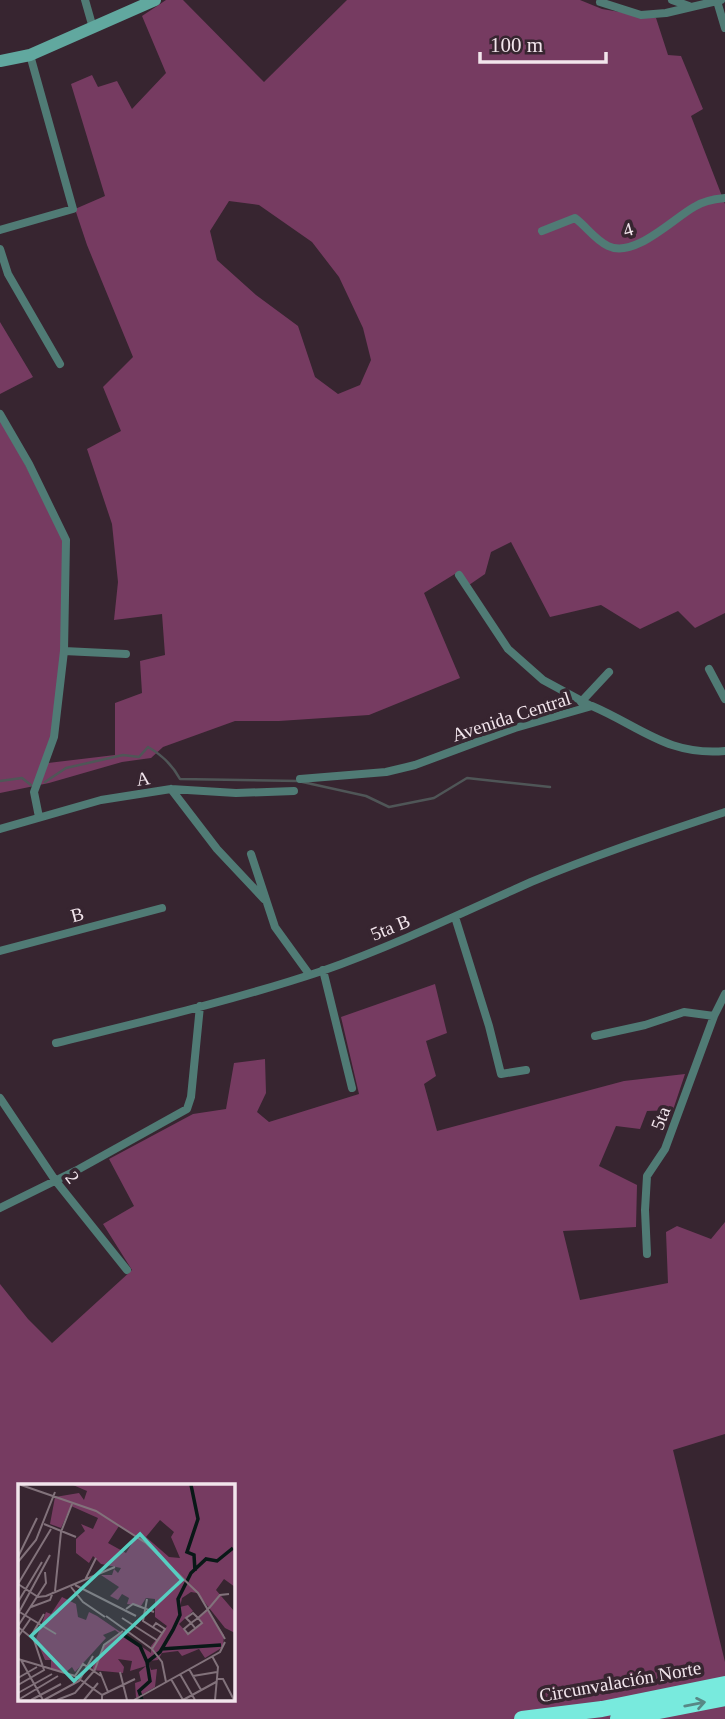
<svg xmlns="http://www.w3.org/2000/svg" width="725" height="1719" viewBox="0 0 725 1719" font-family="Georgia,serif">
	<rect width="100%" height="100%" fill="#372530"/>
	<path fill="#763b61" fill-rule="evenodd" d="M166 0H183L264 82 347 0H580L602 9 656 18 668 55 681 56 703 109 691 116 725 204V613L695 628 678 611 640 629 601 605 550 617 511 542 491 552 485 574 469 585 458 572 424 593 460 678 369 715 279 721H235L163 747 151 758 122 762 49 783 0 793V417L64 538V651L48 763 115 755V703L142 693 140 661 165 655 162 614 114 620 118 582 112 524 87 449 121 431 103 387 133 357 87 245 75 209 105 196 71 84 92 75 98 87 117 81 132 109 166 73 142 16ZM229 201 259 205 312 242 339 277 363 328 371 360 360 385 338 394 315 377 298 326 256 295 217 260 210 231Z
		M0 322 33 377 0 394Z
		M435 984 447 1033 426 1041 436 1076 424 1084 437 1131 624 1081 685 1074 673 1110 647 1111 640 1129 616 1126 599 1166 637 1185 636 1227 563 1231 580 1300 668 1283 666 1232 677 1226 711 1239 725 1222V1434L673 1450 725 1662V1719H0V1284L28 1319 52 1343 132 1270 103 1224 134 1206 109 1159 193 1114 226 1109 234 1063 265 1059 266 1093 257 1112 269 1122 359 1094 341 1017ZM19 1486H233V1700H19Z"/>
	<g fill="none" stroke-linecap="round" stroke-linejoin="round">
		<path stroke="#4f5657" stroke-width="2.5" d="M0 781 22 778 31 785
			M45 782 66 768 123 755 139 757 148 747C162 755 172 764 180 779L298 781 366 796 389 807 434 798 467 778 550 787"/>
		<path stroke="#507b75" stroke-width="8" d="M85 0 93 28
			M672 0 689 6
			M717 1 725 28
			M600 2 641 15 666 13 721 0
			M0 230 73 209 30 55
			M542 231 575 218C587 227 594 239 608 246 634 259 674 218 694 207 703 201 714 199 725 198
			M0 249 8 274 60 364
			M0 414 29 464 66 540 64 651 54 737 34 792 39 817
			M459 575 508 649 543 680 591 706
			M64 651 126 654
			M709 669 725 699
			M581 702 609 672
			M300 779 386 772 415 765 515 728 592 706C641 727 668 756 725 751
			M171 789 217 849 264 899
			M0 829 101 800 171 789 236 793 294 791
			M251 854 275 927 309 974
			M455 917 489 1026 501 1074 526 1070
			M0 951 162 908
			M323 970 352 1088
			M595 1036 645 1025 684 1012 714 1016
			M56 1043C145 1021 235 1000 322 971 393 946 462 913 531 882 595 855 659 834 725 812
			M0 1098 55 1180 127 1270
			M0 1208 79 1169 187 1109 191 1097 200 1006
			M647 1254 645 1210 647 1176 665 1149 714 1016 725 994"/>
		<path stroke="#61a89f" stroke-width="12" d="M0 61 30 55 155 0"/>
		<path stroke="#78eadd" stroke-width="16" d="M522 1719 602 1709 725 1684
			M618 1719 725 1698"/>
	</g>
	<defs><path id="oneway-shaft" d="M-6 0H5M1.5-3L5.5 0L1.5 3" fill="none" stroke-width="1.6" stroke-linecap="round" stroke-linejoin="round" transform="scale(1.75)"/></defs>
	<use stroke="#588886" href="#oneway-shaft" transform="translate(695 1704) rotate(-11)"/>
	<g text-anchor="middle" stroke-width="7" stroke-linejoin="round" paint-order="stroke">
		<g font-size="19" fill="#f2e5ec" stroke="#372530">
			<text transform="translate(628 229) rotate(-16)" y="7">4</text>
			<text transform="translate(511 716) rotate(-18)" y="7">Avenida Central</text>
			<text transform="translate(143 778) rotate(-9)" y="7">A</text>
			<text transform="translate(77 914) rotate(-15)" y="7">B</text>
			<text transform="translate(390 927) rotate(-22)" y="7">5ta B</text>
			<text transform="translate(660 1118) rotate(-70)" y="7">5ta</text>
			<text transform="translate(73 1177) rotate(53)" y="7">2</text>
			<text transform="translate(620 1681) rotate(-10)" y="7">Circunvalación Norte</text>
		</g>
	</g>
	<g transform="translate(18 1484)">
		<rect width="217" height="217" fill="#372530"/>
		<path d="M55 1H217V103L206 95 198 106 216 127 217 149 207 144 157 81 179 109 173 108 164 114 162 123 170 121 175 127 161 140 170 150 184 139 180 133 189 125 206 151 205 163 187 174 181 165 164 172 160 167 144 169 140 176 130 177 133 186 139 185 137 203 118 214 117 199 123 197 121 188 128 182 112 187 114 177 100 175 106 183 105 189 74 186 78 173 82 174 86 162 101 149 97 146 85 151 88 154 57 188 54 183 48 188 33 186V176H27L18 155 28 128 33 130 44 113 58 120 60 133 68 136 71 128 79 132 133 169V162L149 142 137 133V115L128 114 123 122 109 120 111 114 104 110 100 116 92 112 101 103 83 91H94L96 85 100 89 103 84 83 80 75 72 71 79 58 69V55L67 47 63 40 75 45 80 34 53 22 43 44 32 40 37 13 61 9 66 16 69 7ZM142 36 156 48 153 53 162 74 151 73 128 53ZM101 42 118 53 108 69 90 59Z" fill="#763b61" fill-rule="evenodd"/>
		<path fill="none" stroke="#091817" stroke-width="3.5" d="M173 1 180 35 169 68 176 71 177 87M104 150 122 162 129 178M143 165 203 161M124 216 121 207 132 197 129 178 142 168 155 146 162 131 160 115 173 89 188 75 199 77 215 64"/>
		<path fill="none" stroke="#82727b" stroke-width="2" d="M3 1 78 27 128 59 180 109 207 155M26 40 58 53M0 73 19 34M0 78 18 56 37 8M67 96 78 74M0 100 20 113 28 112 97 83M0 100 33 45M57 101 118 132M53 103 65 118 87 133M37 107 43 48 54 20M129 115 125 137 144 149M0 118 24 78M13 123 32 116 35 108M108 125 115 120 136 128M0 127 38 150M0 130 32 71M88 132 134 165M104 134 140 157M0 142 28 99 27 88M0 143 20 159M177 144 173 139 168 134 175 129 180 134 184 139 170 150 166 145 173 139 180 134 189 126 192 123 202 111 211 110M13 152 26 130M0 153 13 134M134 165 147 145 138 139 135 143M134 165 144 178 148 198M194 172 200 183 197 216M0 175 57 192 84 211V216M3 176 25 216M171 185 183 206M76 188 86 161 105 147M82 188 90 208M102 188 109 216M162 190 177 216M57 192 65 180 83 192M175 192 199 188M0 194 19 183M153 195 165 216M198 195H205L216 216M0 201 26 186 15 153M0 209 34 190M84 211 117 195M0 216 40 192M13 216 43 200M26 216 61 197 75 172M39 216 57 209 76 187M66 216 80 199M116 216 202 168 207 158M165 216 198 198"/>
		<path fill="#57cec1" fill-opacity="0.15" stroke="#57cec1" stroke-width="3.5" d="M122 50 164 96 56 197 13 152Z"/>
		<rect width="217" height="217" fill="none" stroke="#f2e5ec" stroke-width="3.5"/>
	</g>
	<path d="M480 52v10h126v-10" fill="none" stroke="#f2e5ec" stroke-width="3.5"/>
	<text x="490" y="52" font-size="21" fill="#f2e5ec" stroke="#372530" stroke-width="5" paint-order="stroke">100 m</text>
</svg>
